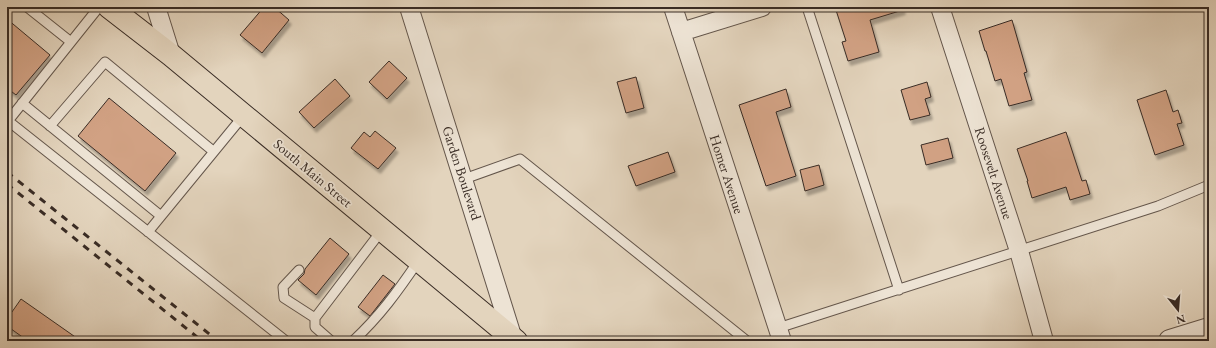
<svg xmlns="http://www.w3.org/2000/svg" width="1216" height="348" viewBox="0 0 1216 348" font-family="'EB Garamond',serif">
	<defs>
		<filter id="shadow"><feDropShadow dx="2.5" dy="4.5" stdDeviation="1" flood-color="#0004"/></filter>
	</defs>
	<rect width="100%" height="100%" fill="#e3d4bd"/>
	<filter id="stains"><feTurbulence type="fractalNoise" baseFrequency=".005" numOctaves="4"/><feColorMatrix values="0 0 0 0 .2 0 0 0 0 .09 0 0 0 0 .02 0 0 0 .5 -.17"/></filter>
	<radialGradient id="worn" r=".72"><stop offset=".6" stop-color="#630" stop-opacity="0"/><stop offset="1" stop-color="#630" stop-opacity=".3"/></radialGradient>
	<path fill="#d1a183" stroke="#392c25" filter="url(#shadow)" d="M264 7H274L289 20 262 53 240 35Z
		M835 7H902L903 10 870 20 879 52 848 61 842 42 846 41Z
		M7 19 50 55 16 95 7 88Z
		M1012 20 1027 72 1024 73 1032 100 1009 106 1001 79 995 81 986 51H985L979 31Z
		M389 61 407 78 387 99 369 82Z
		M636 77 644 108 626 113 617 82Z
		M335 79 350 96 314 128 299 112Z
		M927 82 931 97 925 99 930 115 910 120 901 90Z
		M786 89 791 107 776 112 796 176 766 186 739 105Z
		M1166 90 1173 112 1178 110 1182 123 1177 124 1184 145 1155 155 1137 100Z
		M109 98 176 153 145 191 78 136Z
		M375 131 396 148 378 169 351 148 364 132 370 137Z
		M1066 132 1082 181 1086 180 1090 194 1070 200 1066 187 1032 198 1027 181H1028L1017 149Z
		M948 138 953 158 926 165 921 145Z
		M668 152 675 172 636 186 628 166Z
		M819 165 824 185 805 191 800 170Z
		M330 238 349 254 316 295 298 280 304 274 305 269Z
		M383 275 395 284 370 316 358 307Z
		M21 299 81 341H28L7 326V319Z"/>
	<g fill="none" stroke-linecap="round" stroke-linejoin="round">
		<g stroke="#64564b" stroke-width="11">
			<path id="service" d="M27 7 71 42 99 7
				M807 7 899 290
				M22 103 161 216
				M7 120 286 341
				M8 121 71 42
				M50 126 105 62 213 151
				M464 179 520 159 747 341
				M148 232 244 115
				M299 270 283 287 284 298 315 318
				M778 328 1158 206 1209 185
				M331 341 315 327V318L382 230
				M353 341C380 316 398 291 419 260"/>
		</g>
		<g stroke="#64564b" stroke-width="20">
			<path id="minor" d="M156 7 171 55
				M409 7 513 339
				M673 7 782 341
				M940 7 1019 251 1044 341
				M681 32 762 7"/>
		</g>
		<g stroke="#64564b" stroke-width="24">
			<path id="tertiary" d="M1170 341 1209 329"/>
		</g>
		<g stroke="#392c25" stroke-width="24">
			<path id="primary" d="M109 7 171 55 516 341"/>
		</g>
		<use href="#service" stroke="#ede3d4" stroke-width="9"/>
		<use href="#minor" stroke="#ede3d4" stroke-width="18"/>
		<use href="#tertiary" stroke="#ede3d4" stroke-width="22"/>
		<use href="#primary" stroke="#e3d4bd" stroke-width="22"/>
		<path stroke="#392c25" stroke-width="3" stroke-dasharray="7 7" stroke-linecap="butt" d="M7 172 218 341
			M7 184 202 341"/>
	</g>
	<g text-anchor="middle" stroke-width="3.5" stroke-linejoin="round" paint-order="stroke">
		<g font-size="14" fill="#392c25" stroke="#ede3d4">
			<text transform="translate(313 173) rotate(40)" y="5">South Main Street</text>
			<text transform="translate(462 173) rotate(72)" y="5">Garden Boulevard</text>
			<text transform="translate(994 173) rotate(72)" y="5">Roosevelt Avenue</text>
			<text transform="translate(727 174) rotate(72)" y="5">Homer Avenue</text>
		</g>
	</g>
	<rect width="1216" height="348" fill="none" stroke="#e3d4bd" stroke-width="24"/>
	<rect x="8" y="8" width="1200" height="332" fill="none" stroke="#392c25" stroke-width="2"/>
	<rect x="12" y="12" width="1192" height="324" fill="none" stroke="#392c25"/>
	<g transform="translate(1178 310) rotate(163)" stroke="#ede3d4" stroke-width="3" paint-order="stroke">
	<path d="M0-3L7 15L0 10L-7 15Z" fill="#392c25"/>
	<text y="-6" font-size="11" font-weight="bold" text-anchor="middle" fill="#392c25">N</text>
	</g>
	<rect width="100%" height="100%" filter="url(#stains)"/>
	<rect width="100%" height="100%" fill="url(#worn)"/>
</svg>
